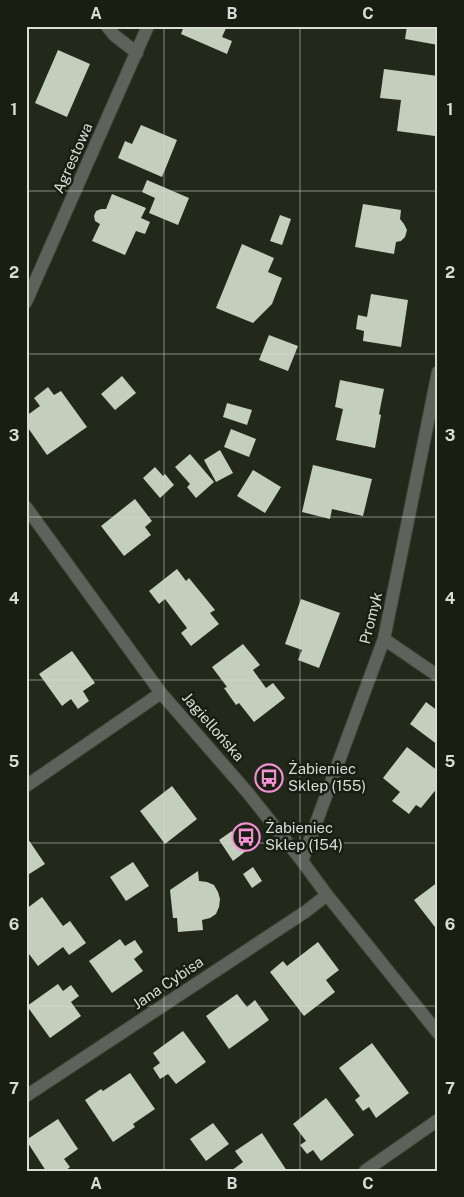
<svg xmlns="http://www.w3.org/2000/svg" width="464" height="1197" viewBox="0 0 464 1197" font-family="'Public Sans',sans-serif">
	<rect width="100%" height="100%" fill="#22291b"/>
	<path fill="#c4cebc" d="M184 26H227L222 37 232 41 227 54 181 34Z
		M407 26H438V45L405 39Z
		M58 50 90 64 67 117 35 103Z
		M384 69 438 76V114L435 136 397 131 401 100 380 98Z
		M141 125 177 140 162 177 118 158 125 141 132 144Z
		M147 180 189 198 178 225 149 213 155 198 142 192Z
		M112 194 146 208 141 218 150 222 145 234 136 231 125 255 92 241 100 224 95 221 94 216 96 211 101 209H106Z
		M363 204 401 210 400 219 404 224 407 230 405 237 401 241 396 242 394 254 355 247Z
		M280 215 291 219 282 245 270 241Z
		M242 244 274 258 268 272 282 278 272 304 253 323 216 308Z
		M371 294 408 300 401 347 363 341 364 331 356 329 358 315 367 317Z
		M269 335 298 346 288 371 259 360Z
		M122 376 136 393 115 410 101 394Z
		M340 380 384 389 379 414 381 415 375 448 336 440 343 409 335 407Z
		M48 387 54 395 61 391 87 427 47 455 26 425V416L40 406 34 398Z
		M227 403 252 410 247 425 223 417Z
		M231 429 256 439 249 457 224 447Z
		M220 450 233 473 216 482 204 460Z
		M190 454 214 482 196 498 187 487 190 484 175 467Z
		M313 465 372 479 363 516 332 509 330 519 302 512Z
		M155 467 163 476 165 474 174 485 160 498 143 478Z
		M253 470 281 487 265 513 237 496Z
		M135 499 152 521 145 527 151 535 124 556 101 526Z
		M177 569 186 581 189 578 215 610 210 613 219 624 191 646 181 633 187 628 165 599 159 604 149 591Z
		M301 599 340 613 319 668 298 660 302 650 285 644Z
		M243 644 260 665 253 670 266 688 273 683 285 698 254 722 239 703 236 705 224 688 227 687 212 667Z
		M72 651 95 683 83 691 89 701 78 709 71 699 62 706 39 674Z
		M426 702 438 711V745L410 724Z
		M407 747 438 771V787L421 808 416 805 409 814 392 801 400 792 383 778Z
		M172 786 197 819 165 844 140 811Z
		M232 831 246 851 233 861 219 840Z
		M26 836 45 864 26 876Z
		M133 862 149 886 126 901 110 877Z
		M253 867 262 881 252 888 243 874Z
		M198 871 199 881 207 882 214 885 218 892 220 899 219 907 216 914 210 918 202 920 203 930 178 932 177 918H173L170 890Z
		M438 882V931L414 900Z
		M42 897 63 926 70 921 86 943 69 955 63 947 38 966 26 950V909Z
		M120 939 125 946 135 940 143 952 134 959 143 971 112 993 89 961Z
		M318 942 339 970 326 980 335 992 304 1016 270 972 283 961 287 966Z
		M58 984 63 991 71 985 79 996 71 1002 81 1016 50 1038 27 1006Z
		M237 994 247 1007 255 1000 269 1020 229 1049 206 1016Z
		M183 1031 206 1062 176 1084 168 1074 160 1079 153 1068 160 1063 153 1053Z
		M372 1043 409 1093 376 1118 369 1107 363 1111 355 1100 360 1096 339 1068Z
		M130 1073 155 1109 133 1124 135 1127 113 1142 85 1100 101 1089 103 1091Z
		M326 1098 354 1135 321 1161 313 1150 307 1154 300 1145 306 1141 293 1124Z
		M58 1119 78 1149 64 1159 70 1167 65 1171H46L26 1140Z
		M213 1123 229 1144 206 1161 190 1139Z
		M262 1133 287 1171H231L243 1162 235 1151Z"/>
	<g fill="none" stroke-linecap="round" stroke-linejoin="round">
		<g stroke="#3f4639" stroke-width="14">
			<path id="minor" d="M107 26 114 35 137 53
				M26 302 148 26
				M26 507 161 693 248 793 302 861 327 895 438 1033
				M384 639 438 676
				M26 786 161 693
				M302 861 384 639 438 372
				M26 1096 305 912 327 895
				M365 1171 438 1120"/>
		</g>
		<use href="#minor" stroke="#5e625b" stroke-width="12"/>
	</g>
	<path fill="none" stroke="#d9ded5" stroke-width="1" stroke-opacity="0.55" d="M164 26V1171M300 26V1171M26 191H438M26 354H438M26 517H438M26 680H438M26 843H438M26 1006H438"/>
	<defs>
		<g id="bus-ring" transform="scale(1.4375)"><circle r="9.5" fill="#181f12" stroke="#f491d4" stroke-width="1.5"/><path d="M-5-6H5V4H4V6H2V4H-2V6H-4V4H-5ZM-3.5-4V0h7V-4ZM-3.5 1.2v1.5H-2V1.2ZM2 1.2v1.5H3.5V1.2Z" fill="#f491d4"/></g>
	</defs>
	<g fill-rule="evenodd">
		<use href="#bus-ring" x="269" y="778"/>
		<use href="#bus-ring" x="246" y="837"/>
	</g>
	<g text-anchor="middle" stroke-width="5" stroke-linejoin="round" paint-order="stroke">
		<g font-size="15" fill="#d9ded5" stroke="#181f12">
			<text transform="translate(73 158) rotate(-66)" y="5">Agrestowa</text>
			<text transform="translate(371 618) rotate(-76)" y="5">Promyk</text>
			<text transform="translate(213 727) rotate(49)" y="5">Jagiellońska</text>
			<text transform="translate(168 983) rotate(-34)" y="5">Jana Cybisa</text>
		</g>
		<g font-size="15" fill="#d9ded5" stroke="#181f12" text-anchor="start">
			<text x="288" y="774">Żabieniec<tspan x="288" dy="17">Sklep (155)</tspan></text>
			<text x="265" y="833">Żabieniec<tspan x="265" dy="17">Sklep (154)</tspan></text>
		</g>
	</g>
	<rect width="464" height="1197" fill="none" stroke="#181f12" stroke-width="55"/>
	<rect x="28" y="28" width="408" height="1142" fill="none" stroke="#d9ded5" stroke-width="2"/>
	<g font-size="16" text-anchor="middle" font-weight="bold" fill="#d9ded5">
		<text x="96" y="19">A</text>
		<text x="232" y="19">B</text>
		<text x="368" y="19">C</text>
		<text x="14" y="115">1</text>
		<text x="450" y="115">1</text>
		<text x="14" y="278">2</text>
		<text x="450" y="278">2</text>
		<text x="14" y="441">3</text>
		<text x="450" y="441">3</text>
		<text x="14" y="604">4</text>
		<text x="450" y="604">4</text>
		<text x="14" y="767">5</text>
		<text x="450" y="767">5</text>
		<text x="14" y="930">6</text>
		<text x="450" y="930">6</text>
		<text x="14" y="1094">7</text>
		<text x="450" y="1094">7</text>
		<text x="96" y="1189">A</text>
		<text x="232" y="1189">B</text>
		<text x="368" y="1189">C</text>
	</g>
</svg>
